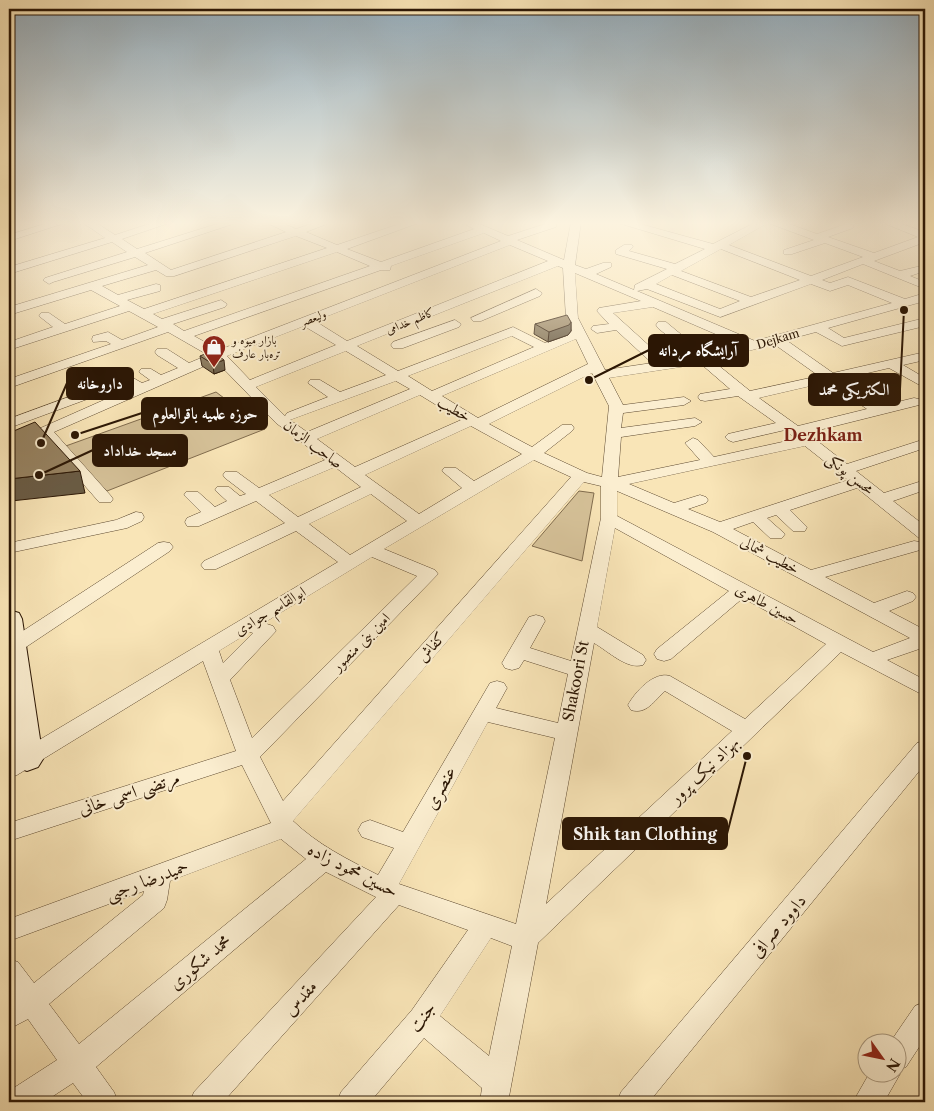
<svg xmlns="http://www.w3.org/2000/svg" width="934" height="1111" viewBox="0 0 934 1111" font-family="'Libre Caslon Text',Amiri,serif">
	<rect width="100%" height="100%" fill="#f9e5b7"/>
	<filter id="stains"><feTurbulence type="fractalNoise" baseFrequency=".004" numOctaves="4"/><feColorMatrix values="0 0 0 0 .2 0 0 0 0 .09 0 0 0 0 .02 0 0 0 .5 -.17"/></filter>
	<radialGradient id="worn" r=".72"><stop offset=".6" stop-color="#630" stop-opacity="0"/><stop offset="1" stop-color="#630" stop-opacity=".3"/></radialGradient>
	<path fill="#d6c299" stroke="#806c4e" d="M216 392 265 429 107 491 63 447Z
		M579 491 594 493 582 561 532 546Z"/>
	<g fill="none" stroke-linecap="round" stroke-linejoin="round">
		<g stroke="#5e4a31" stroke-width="1">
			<path id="street" d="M51 222H68L9 241V235Z
				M82 222H95L115 235 155 222H172L122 239 137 249 223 222H239L145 253 171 270 286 232 265 222H280L296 229 316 222H332L306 232 337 245 405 222H421L347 249 381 262 474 229 461 222H475L508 236 548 223H556V227L517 240 564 260 571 222H581L575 265 586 269 603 263H611V267L596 274 634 290 635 285 667 269 616 254V250L624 245H632L633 247 629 251 675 264 705 249 615 222H633L713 244 756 222H784L817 234 849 223 854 226 853 228 828 237 874 253 918 237 881 222H896L925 232V242L874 261 900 271 925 265V271L910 276 925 282V289L863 264 822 280 830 283 848 277 905 299 925 293V301L828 328 844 338 925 318V326L842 346 816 332 786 340 833 373 925 352V360L903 365 925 378V388L889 368 842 379 881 406 914 398 919 399 921 402 919 405 807 433 847 464 925 439V448L856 471 884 493 925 480V490L893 501 925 526V539L919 538 857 488 790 510 807 527 805 531H793L776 515 767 518 785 534 782 538H770L753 522 733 529 811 570 914 541 920 542 923 546 920 550 825 577 874 603 907 591 913 593 916 597 913 601 889 611 925 630V647L887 660 925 680V696L841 652 538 943 508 1102H480L482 1088 424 1038 370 1102H337L341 1092 412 1010 468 930 399 905 223 1102H190L194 1092 376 897 326 872 96 1067 114 1092 118 1102H87L73 1083 44 1102H9V1091L57 1060 28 1019 9 1029V1001L13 998 9 992V959L18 962 34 983 143 895 144 891 9 941V919L271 823 242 765 9 841V823L236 751 203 661 17 775 9 778V758L338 562 296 531 216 569H204L201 565 204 561 285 523 256 501 199 526H187L185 522 187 518 201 512 184 495 186 492H198L215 507 227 501 215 490 217 487H229L240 496 246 494 225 478 223 475 225 472H237L259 488 325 460 276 423 216 361 54 432 111 496 113 499 111 502H99L43 438 9 452V442L131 388 116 378 118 375H128L142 383 150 380 139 372 141 369H151L161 375 178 368 157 355 155 352 157 349H167L189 363 208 355 168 332 9 388V379L111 344 106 341 93 342 92 339 93 336 108 332 122 340 158 327 129 311 9 350V342L53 327 39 316 41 313H49L65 324 120 306 91 290 9 315V307L148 265 135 257 53 282 49 284 43 280 45 278 127 252 112 242 9 274V267L105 238ZM768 223 814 240 784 250V254H792L825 243 863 257 811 276 729 245ZM484 233 501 241 219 350 194 336 381 270H390L391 266ZM296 236 327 248 144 309 127 300 160 291V285L156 284 118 295 102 286 156 270 166 276H174ZM510 245 548 261 347 341 315 321ZM721 249 800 280 751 297 681 271ZM337 252 370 266 184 331 173 324 225 307 227 304 221 300 162 319 153 314ZM558 266 563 268 566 318 572 331 545 343 513 327 398 371 357 346ZM575 273 641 301 599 308 597 311 609 324 593 326 591 329 597 333 616 330 652 363 605 370 578 318ZM672 275 740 301 720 309 656 284ZM811 284 830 291 848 285 892 303 755 341 637 291 647 289 720 317ZM653 307 741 345 706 355 666 322H658L656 325 658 328 693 357 666 361 613 313ZM304 326 336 345 250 380 227 356ZM512 336 534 347 432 391 408 376ZM576 339 588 364 478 418 442 396ZM774 344 819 376 750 391 713 361ZM346 351 386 375 340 392 320 380H310L308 383 328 397 287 413 285 416 256 387ZM701 364 730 389 700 394 698 397 700 400 705 401 738 396 776 423 728 434 725 437 728 440 733 442 785 430 796 439 714 457 698 440 693 438 685 443 700 460 618 477 621 437 695 426 702 422 695 418 621 428 623 413 684 405 691 401 684 397 623 405 609 378ZM592 373 609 406 602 477 587 473 544 453 572 431 574 428 572 425H562L532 447 489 424ZM396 381 410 389 307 432 290 420ZM828 382 867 409 798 426 759 398ZM420 395 461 420 355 467 317 439ZM471 426 522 454 474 481 456 468H444L442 471 462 488 419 514 365 475ZM805 446 848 480 720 522 688 509 706 503 708 500 706 497 700 495 674 503 629 484ZM534 460 571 477 283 801 260 757 438 574 435 570 384 549ZM335 467 361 487 298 517 269 495ZM584 482 601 486V518L571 661 530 648 545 621 543 617 536 615 529 617 502 663 505 668 512 670 519 668 524 660 568 674 558 723 496 708 507 688 504 683 497 681 490 683 403 832 370 820 362 823 358 830 362 837 394 848 378 875C347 859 318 845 293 821ZM617 491 713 532 910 638 873 652 617 516ZM371 494 407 521 350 555 309 524ZM615 528 729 591 657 649 654 654 657 659 664 661 671 659 743 598 826 644 745 719 670 676C654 671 635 692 628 705L631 710C646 715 654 701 665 691L732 731 546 904 594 643C608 651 627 670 643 665L646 660 643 655 597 627ZM372 557 417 576 252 738 230 680 276 631 273 626 264 623ZM250 632 253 633 223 663 219 651ZM488 722 555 738 516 924 399 884ZM281 839 306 859 79 1044 49 1004 164 908 167 900 170 881ZM491 938 512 946 489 1056 440 1016Z
				M536 289 542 293 540 296 481 321H473L471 318Z
				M455 320 461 324 459 327 403 348H393L391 345 393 342Z
				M96 387 103 391 101 394 9 428V419Z
				M136 512 142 513 144 517 142 521 127 528 9 553V543L116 520Z
				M164 542 170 543 173 547 170 551 20 651H9V640L158 543Z
				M925 741V764L649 1102H617L621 1092 917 743Z
				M925 1002V1038L906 1067 898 1070 900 1074 884 1102H853L869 1074H896V1044H889L915 1006Z"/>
		</g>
		<g stroke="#2b1604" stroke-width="2">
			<path id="secondary" d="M9 610 19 613 22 619 43 759 38 767 27 771 16 767C4 745 7 640 9 610Z"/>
		</g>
		<use href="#street" fill="#fbeed0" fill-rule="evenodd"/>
		<use href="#secondary" fill="#fbeed0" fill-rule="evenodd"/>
	</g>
	<path fill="#817053" stroke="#2b1604" d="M571 322V331L568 335 548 342 534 334 535 324Z
		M200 356 225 370 214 374 202 366Z"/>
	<path fill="#695b44" stroke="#2b1604" d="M571 322V331L568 335 548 342 549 332Z
		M224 360 225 370 214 374 213 364Z
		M80 471 85 493 11 501 9 495V479Z"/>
	<path fill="#968261" stroke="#2b1604" d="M567 315 571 322 569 325 549 332 535 324Z
		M212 351 224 360 213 364 200 356Z
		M35 422 80 471 9 479V433Z"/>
	<linearGradient id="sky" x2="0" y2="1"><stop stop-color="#93acbc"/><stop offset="0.59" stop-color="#fcf3df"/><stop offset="1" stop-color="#fcf3df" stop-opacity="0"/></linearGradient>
	<rect width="934" height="378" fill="url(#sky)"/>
	<defs>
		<g id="shop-pin" transform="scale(1.25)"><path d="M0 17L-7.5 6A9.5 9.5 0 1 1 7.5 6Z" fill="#8f2418" stroke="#fbeed0"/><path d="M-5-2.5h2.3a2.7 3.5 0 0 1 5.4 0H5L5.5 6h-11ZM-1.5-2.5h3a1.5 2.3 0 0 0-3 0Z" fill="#fff"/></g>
	</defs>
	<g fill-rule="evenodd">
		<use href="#shop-pin" x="214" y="347"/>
	</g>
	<g text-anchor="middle" stroke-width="4" stroke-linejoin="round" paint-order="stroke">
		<g font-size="12" fill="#2b1604" stroke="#fbeed0">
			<text transform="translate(313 318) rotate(-21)" y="4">ولیعصر</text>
			<text transform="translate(410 321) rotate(-22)" y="4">کاظم خدامی</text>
			<text transform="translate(778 339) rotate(-17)" y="4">Dejkam</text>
		</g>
		<g font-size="12" fill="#2b1604" stroke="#fbeed0" text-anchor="start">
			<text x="232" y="344">بازار میوه و<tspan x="232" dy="14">تره‌بار عارف</tspan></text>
		</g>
		<g font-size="15" fill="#2b1604" stroke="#fbeed0">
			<text transform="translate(454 409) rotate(30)" y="5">خطیب</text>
			<text transform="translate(313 444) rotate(37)" y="5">صاحب الزمان</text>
			<text transform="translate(850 474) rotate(38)" y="5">محسن پونکی</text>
			<text transform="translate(770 555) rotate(28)" y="5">خطیب شمالی</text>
			<text transform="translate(767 604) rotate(28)" y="5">حسین طاهری</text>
			<text transform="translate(270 611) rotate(-31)" y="5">ابوالقاسم جوادی</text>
			<text transform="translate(361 642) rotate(-45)" y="5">امین بنی منصور</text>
			<text transform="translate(431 647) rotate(-49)" y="5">کفاش</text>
			<text transform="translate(576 681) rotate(-79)" y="5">Shakoori St</text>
		</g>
		<g font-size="16" font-weight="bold" fill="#7a1f14" stroke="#fbeed0">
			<text x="823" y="441">Dezhkam</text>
		</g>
		<g font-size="18" fill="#2b1604" stroke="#fbeed0">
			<text transform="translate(704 770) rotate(-44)" y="6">بهزاد نیک پرور</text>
			<text transform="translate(440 788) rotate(-61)" y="6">عنصری</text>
			<text transform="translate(129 793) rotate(-18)" y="6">مرتضی اسمی خانی</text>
			<text transform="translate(353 870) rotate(27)" y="6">حسین محمود زاده</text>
			<text transform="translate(147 880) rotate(-20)" y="6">حمیدرضا رجبی</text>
			<text transform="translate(778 926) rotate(-50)" y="6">داوود صرافی</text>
			<text transform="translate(200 962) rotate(-40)" y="6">محمد شکوری</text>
			<text transform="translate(300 998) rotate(-48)" y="6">مقدس</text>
			<text transform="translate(422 1017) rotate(-53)" y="6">جنت</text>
		</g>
	</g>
	<path fill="none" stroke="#2b1604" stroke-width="2" d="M589 380L649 350M41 443L67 383M904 310L900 389M75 435L142 413M39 475L93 450M747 756L727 834"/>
	<g fill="#2b1604" stroke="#fbeed0" stroke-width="2">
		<circle cx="589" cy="380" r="5"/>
		<circle cx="41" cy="443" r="5"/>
		<circle cx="904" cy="310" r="5"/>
		<circle cx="75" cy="435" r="5"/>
		<circle cx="39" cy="475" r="5"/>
		<circle cx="747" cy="756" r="5"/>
	</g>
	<g fill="#2b1604" stroke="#2b1604" stroke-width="2">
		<rect x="649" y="335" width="99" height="31" rx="5"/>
		<rect x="67" y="368" width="66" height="31" rx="5"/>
		<rect x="809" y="374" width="91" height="31" rx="5"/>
		<rect x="142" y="398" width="125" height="31" rx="5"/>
		<rect x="93" y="435" width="94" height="31" rx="5"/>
		<rect x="563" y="818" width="164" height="31" rx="5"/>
	</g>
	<g font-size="16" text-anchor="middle" font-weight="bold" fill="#fff">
		<text x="698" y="356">آرایشگاه مردانه</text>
		<text x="100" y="389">داروخانه</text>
		<text x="854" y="395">الکتریکی محمد</text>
		<text x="205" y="419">حوزه علمیه باقرالعلوم</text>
		<text x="140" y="456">مسجد خداداد</text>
		<text x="645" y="840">Shik tan Clothing</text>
	</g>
	<rect width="934" height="1111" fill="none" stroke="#f9e5b7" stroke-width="30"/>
	<rect x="10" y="10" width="914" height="1091" fill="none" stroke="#2b1604" stroke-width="2.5"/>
	<rect x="15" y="15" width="904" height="1081" fill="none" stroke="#2b1604"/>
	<g transform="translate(882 1058) rotate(123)"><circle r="24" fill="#fbeed0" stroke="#a8987e"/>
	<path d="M0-4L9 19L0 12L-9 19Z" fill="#8f2418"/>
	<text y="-8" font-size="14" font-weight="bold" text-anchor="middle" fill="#2b1604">N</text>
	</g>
	<rect width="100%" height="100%" filter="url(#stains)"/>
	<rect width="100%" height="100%" fill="url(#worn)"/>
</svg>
